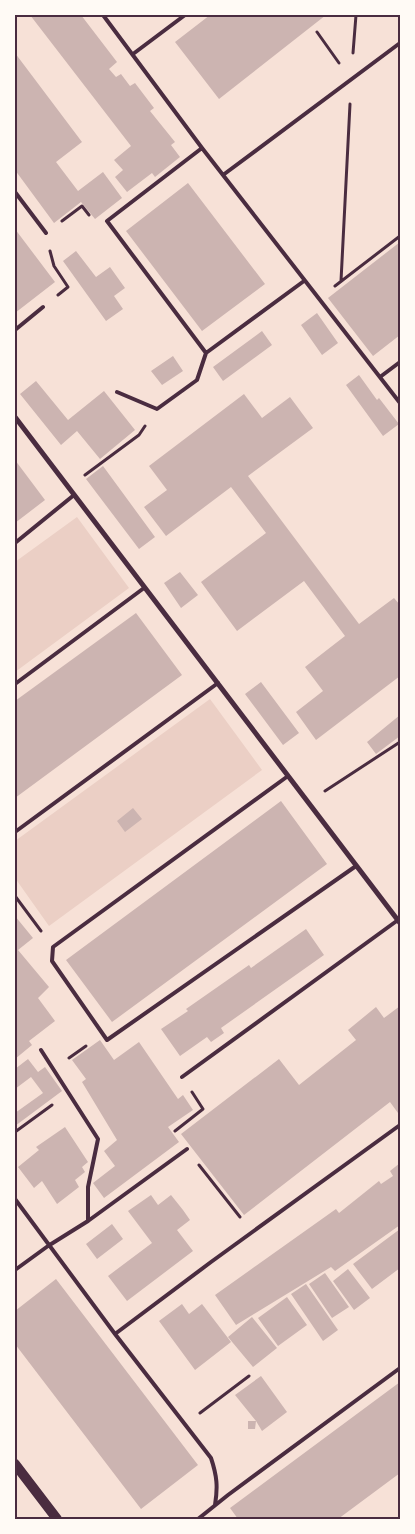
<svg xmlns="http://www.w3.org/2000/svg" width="415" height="1534" viewBox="0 0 415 1534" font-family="'Exo 2',sans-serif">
	<rect width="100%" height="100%" fill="#f7e1d7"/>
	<path fill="#ebcfc5" d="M77 517 129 588 15 672V562Z
		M210 699 262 770 49 926 15 878V841Z"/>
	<path fill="#ccb4b1" d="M30 15H81L117 62 109 69 116 77 121 74 130 86 135 83 154 108 150 111 175 142 171 145 180 157 155 177 152 173 127 192 115 177 123 170 114 160 131 146Z
		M210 15H326L219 99 175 42Z
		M15 53 82 142 56 162 78 191 103 172 122 198 95 219 81 202 54 223 15 170Z
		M188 183 265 284 202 331 126 231Z
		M15 229 55 282 15 313Z
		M400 242V335L373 356 328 298Z
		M76 251 96 277 110 267 125 288 114 296 123 309 106 321 63 261Z
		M317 313 338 343 322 355 301 325Z
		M262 331 272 345 223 381 213 367Z
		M173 356 183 371 162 385 151 371Z
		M359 375 377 400 379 398 399 424 383 436 346 385Z
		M36 381 68 420 104 391 135 430 100 459 77 431 61 445 20 394Z
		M244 394 262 418 290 397 313 428 248 476 359 624 394 598 400 605V676L316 740 296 712 323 691 305 667 345 636 304 581 237 631 201 582 266 533 231 487 166 536 144 507 167 490 149 466Z
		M15 460 45 500 15 523Z
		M103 466 155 537 139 549 86 479Z
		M180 572 198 595 181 608 164 583Z
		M136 613 182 675 15 798V701Z
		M261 682 299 733 283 745 245 694Z
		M400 715V736L376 754 367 742Z
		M281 801 327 864 112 1022 66 960Z
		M133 808 142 819 125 832 117 821Z
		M15 916 33 938 18 950 49 987 38 998 55 1021 29 1041 32 1045 15 1059Z
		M306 929 324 955 221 1028 224 1033 211 1042 207 1037 180 1056 161 1029 188 1011 186 1009 249 965 251 968Z
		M400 1006V1111L398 1113 390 1102 244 1215 181 1134 279 1059 299 1085 356 1040 348 1030 376 1007 384 1018Z
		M100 1040 114 1060 139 1042 178 1099 183 1095 193 1110 168 1127 179 1142 104 1198 93 1183 115 1166 104 1151 117 1140 82 1082 86 1079 72 1060Z
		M28 1059 38 1072 45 1067 62 1091 15 1126V1113L43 1093 31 1077 15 1089V1069Z
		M65 1127 88 1162 82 1167 85 1172 75 1180 79 1187 57 1204 42 1181 34 1188 18 1167 39 1150 36 1147Z
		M400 1163V1225L335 1271 331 1267 236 1325 215 1295 336 1209 339 1213 379 1181 381 1184 393 1176 390 1171Z
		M151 1195 158 1205 171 1195 183 1210 190 1220 177 1230 193 1251 127 1301 108 1276 152 1243 128 1211Z
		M112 1224 123 1239 97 1259 86 1244Z
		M400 1229V1268L372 1289 353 1264Z
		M348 1269 370 1298 354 1310 333 1281Z
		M325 1273 349 1307 332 1318 309 1284Z
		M56 1279 198 1465 141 1509 15 1344V1311Z
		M306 1284 338 1330 323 1341 291 1294Z
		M287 1297 307 1325 278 1346 258 1318Z
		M182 1304 189 1314 202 1304 231 1342 195 1370 159 1321Z
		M252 1317 277 1348 253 1367 228 1337Z
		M261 1376 287 1412 262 1431 256 1421 255 1429H248V1421H256L235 1395Z
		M400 1382V1473L338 1519H238L230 1508Z"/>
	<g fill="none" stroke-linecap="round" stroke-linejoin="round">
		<path stroke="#4a2c40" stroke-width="3" d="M317 32 339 63
			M353 53 356 15
			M62 221 82 206 89 215
			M50 251 54 266 68 287 58 295
			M341 281 350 104
			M335 286 400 236
			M85 475 139 435 145 426
			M325 791 400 742
			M15 896 41 931
			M69 1058 86 1046
			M175 1131 203 1109 192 1092
			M15 1132 52 1105
			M199 1165 240 1217
			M200 1413 249 1376"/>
		<path stroke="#4a2c40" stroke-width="4" d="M103 15 202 148 400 403
			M133 54 185 15
			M202 148 107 221 206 353 304 281
			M223 175 400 43
			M15 192 46 233
			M15 330 43 307
			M380 377 400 362
			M117 392 157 409 197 380 206 353
			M15 543 74 495
			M15 684 144 588
			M288 776 53 947 52 961 107 1040 356 866
			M15 832 218 683
			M41 1050 98 1139 88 1187V1221
			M182 1077 398 920
			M15 1199 115 1334 211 1458C217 1476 218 1487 215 1505
			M15 1270 48 1246 88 1221 187 1149
			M115 1334 211 1262 400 1125
			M198 1519 228 1495 400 1368"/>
		<path stroke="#4a2c40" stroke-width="5" d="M15 417 400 923"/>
		<path stroke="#4a2c40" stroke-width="10" d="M15 1464 57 1519"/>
	</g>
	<rect width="415" height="1534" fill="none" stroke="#fffaf5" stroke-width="32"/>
	<rect x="16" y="16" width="383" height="1502" fill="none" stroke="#4a2c40" stroke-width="2"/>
</svg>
